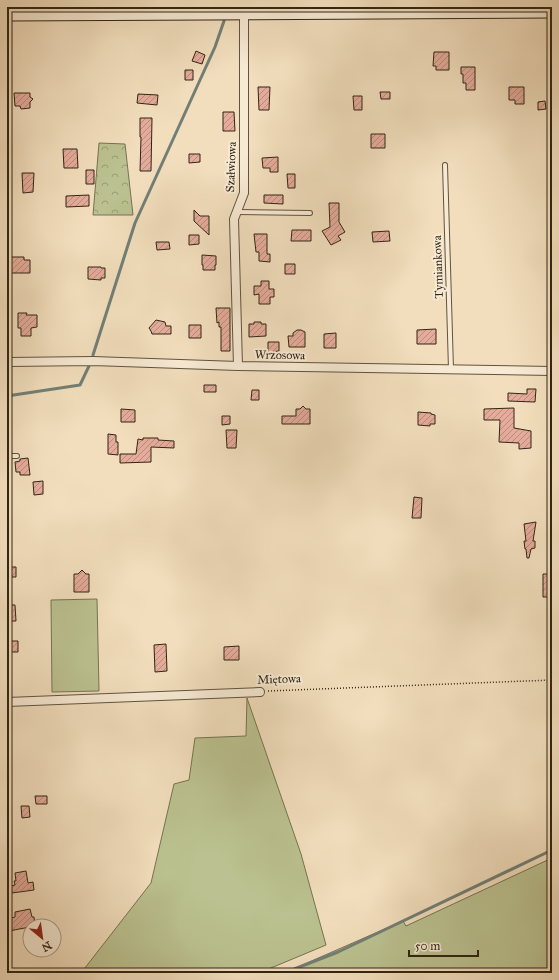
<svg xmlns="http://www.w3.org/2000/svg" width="559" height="980" viewBox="0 0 559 980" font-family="'IM FELL Great Primer',serif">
	<defs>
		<pattern id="forest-crowns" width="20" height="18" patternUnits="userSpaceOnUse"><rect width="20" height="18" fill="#bbc190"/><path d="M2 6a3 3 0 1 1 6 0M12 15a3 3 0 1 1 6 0" fill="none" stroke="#999d74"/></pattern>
		<pattern id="building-hatch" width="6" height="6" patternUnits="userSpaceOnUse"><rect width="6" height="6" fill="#e5ac9b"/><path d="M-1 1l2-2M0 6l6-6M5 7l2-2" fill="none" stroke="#ba8c7d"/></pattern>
	</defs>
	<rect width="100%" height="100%" fill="#f2debd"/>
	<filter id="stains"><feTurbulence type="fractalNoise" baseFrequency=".005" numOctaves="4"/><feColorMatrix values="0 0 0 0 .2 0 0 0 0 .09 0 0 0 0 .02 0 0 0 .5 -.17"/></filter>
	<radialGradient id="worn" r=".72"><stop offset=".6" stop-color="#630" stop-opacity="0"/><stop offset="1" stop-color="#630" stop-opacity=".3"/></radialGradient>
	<path fill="#bbc190" stroke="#767352" d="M97 599 99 691 52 692 51 600Z
		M247 698 301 854 326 945 259 973H81L151 883 174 784 189 780 195 738 246 736Z
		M552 858V973H284L403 921 406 926Z"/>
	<path fill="url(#forest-crowns)" stroke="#767352" d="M99 143 125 144 133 215H93Z"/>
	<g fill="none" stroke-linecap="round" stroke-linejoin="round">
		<path stroke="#727f76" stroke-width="3" d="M93 355 135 223 215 47 224 21
			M7 396 80 385 89 366
			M284 973 338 952 552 850"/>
	</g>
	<path fill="url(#building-hatch)" stroke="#312514" d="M196 51 205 55 202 64 192 61Z
		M434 52H449V70H436V66H433Z
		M461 67H475V90H466V83H463V74H461Z
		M185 70H193V80H185Z
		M258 87H270L269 110H259Z
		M509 87H524V104H515V100H509Z
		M380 92H390V99H381Z
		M14 93H30V97L33 99 30 102V108L21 109 20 106H15Z
		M138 94 158 95 157 105 137 103Z
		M353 96H362V110H354Z
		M545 101 546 109 538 110V102Z
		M223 112H234L235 131H223Z
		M140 118H152L151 171H140L141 137H140Z
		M371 134H385V148H371Z
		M63 149H77L78 168H64Z
		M189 154H200V162L189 163Z
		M278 157V172H270V168H263L262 158Z
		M86 170H94V184H86Z
		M22 173H34L33 192 23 193Z
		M287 174H295V188H288Z
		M89 195V206L66 207V196Z
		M264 195H283V204L264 203Z
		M329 203H339V222L345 232 338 236 341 240 331 245 322 231 330 227Z
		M194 210 200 216H209V235L194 221Z
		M292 230H311V241H291Z
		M389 231 390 241 373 242 372 232Z
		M254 234H267V254H270V262L259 261V252H256Z
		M189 235H199V244L189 245Z
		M156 242H169L170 249 157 250Z
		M202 255 216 256V265H215V270H203V265H202Z
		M11 257H24V260H30V273H11Z
		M285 264H295V274H285Z
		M88 267H101V268H105V278H101V280L88 279Z
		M261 281H269V289H274V297H270V304H259V294L254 295V286H261Z
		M216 308H230V351H221V327H219V322L217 323Z
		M18 313H27L26 315H37V327L31 328V336H21V328H18Z
		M156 320 165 322 166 326H171V334H152L151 331 149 328Z
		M254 322H261V324H266V336L249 337V324H254Z
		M189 325H201V338H189Z
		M436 329V344H417V330Z
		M297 330H301L305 332V347H289L288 336H293V333Z
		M336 333V348H324V334Z
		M268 342H279V351L268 352Z
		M204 385H216V392H204Z
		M527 389H536L535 402 508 401V393L527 394Z
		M252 390H259V400H251Z
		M303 406 306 409H310V424H282V416H296V409H300Z
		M514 408V428L531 431V448L519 449V443L499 442 500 420H484V409Z
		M121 409 135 410V422H121Z
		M418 412 431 413V414L435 415V424H430V426L418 425Z
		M222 416H230V424L222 425Z
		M226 430H237L236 448H227Z
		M108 434 116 435V442H118V455L108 454Z
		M143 438H158V440L174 441V448L151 447V462L120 463V454H136L138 439 143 440Z
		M28 458 30 475H20V472H16L15 462 20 461V459Z
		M43 481V494L34 495 33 482Z
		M414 497 422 498 421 518H412Z
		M536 522 533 541H535V548L531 549 529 558H527L526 549H525L524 541H526L524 524Z
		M7 567H16V577H7Z
		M82 570 86 574H89V592H74V574H78Z
		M543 574H552V597H543Z
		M7 605H15L16 621H7Z
		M7 641H18V652H7Z
		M166 644 167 671 155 672 154 645Z
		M239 646V660H224V647Z
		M35 796H47V804H36Z
		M21 806H29L30 817 22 818Z
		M26 871 28 883 33 882 34 890 12 893 11 886 15 885 14 881H16L15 873Z
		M30 909 32 917H34L35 926 9 931 7 919 15 917V912Z"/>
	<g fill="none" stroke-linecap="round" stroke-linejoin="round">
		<g stroke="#61533e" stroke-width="6">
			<path id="lane" d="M445 165 451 369
				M237 212 310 213
				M7 456H17"/>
		</g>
		<g stroke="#61533e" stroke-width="10">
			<path id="street" d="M7 362 93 361 238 366 552 371
				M238 366 234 219 244 193V15
				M7 702 260 692"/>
		</g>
		<g stroke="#312514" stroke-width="13">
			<path id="secondary" d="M7 15 552 12"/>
		</g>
		<path stroke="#312514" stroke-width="1.5" stroke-dasharray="1 2" stroke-linecap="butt" d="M268 691 552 680"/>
		<use href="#lane" stroke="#f7ead4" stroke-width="4"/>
		<use href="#street" stroke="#f7ead4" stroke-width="8"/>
		<use href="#secondary" stroke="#f7ead4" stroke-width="11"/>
	</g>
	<g text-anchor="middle" stroke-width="4" stroke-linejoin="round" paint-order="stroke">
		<g font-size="12" fill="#312514" stroke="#f7ead4">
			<text transform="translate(231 167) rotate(-88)" y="4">Szałwiowa</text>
			<text transform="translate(438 267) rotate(-92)" y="4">Tymiankowa</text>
			<text transform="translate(280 355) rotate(1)" y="4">Wrzosowa</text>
			<text transform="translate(279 679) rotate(-2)" y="4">Miętowa</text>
		</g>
	</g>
	<rect width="559" height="980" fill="none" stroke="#f2debd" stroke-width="24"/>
	<rect x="8" y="8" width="543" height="964" fill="none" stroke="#312514" stroke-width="2"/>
	<rect x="12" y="12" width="535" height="956" fill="none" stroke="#312514"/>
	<g transform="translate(42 938) rotate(151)"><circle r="19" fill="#f7ead4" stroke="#a89b87"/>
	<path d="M0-3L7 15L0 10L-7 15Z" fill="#8f2418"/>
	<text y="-6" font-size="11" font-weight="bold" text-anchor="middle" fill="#312514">N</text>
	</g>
	<path d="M409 950v6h69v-6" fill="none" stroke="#312514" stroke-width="2"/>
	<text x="415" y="950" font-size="12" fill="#312514" stroke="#f7ead4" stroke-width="3" paint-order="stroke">50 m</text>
	<rect width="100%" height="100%" filter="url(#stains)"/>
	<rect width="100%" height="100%" fill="url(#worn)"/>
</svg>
